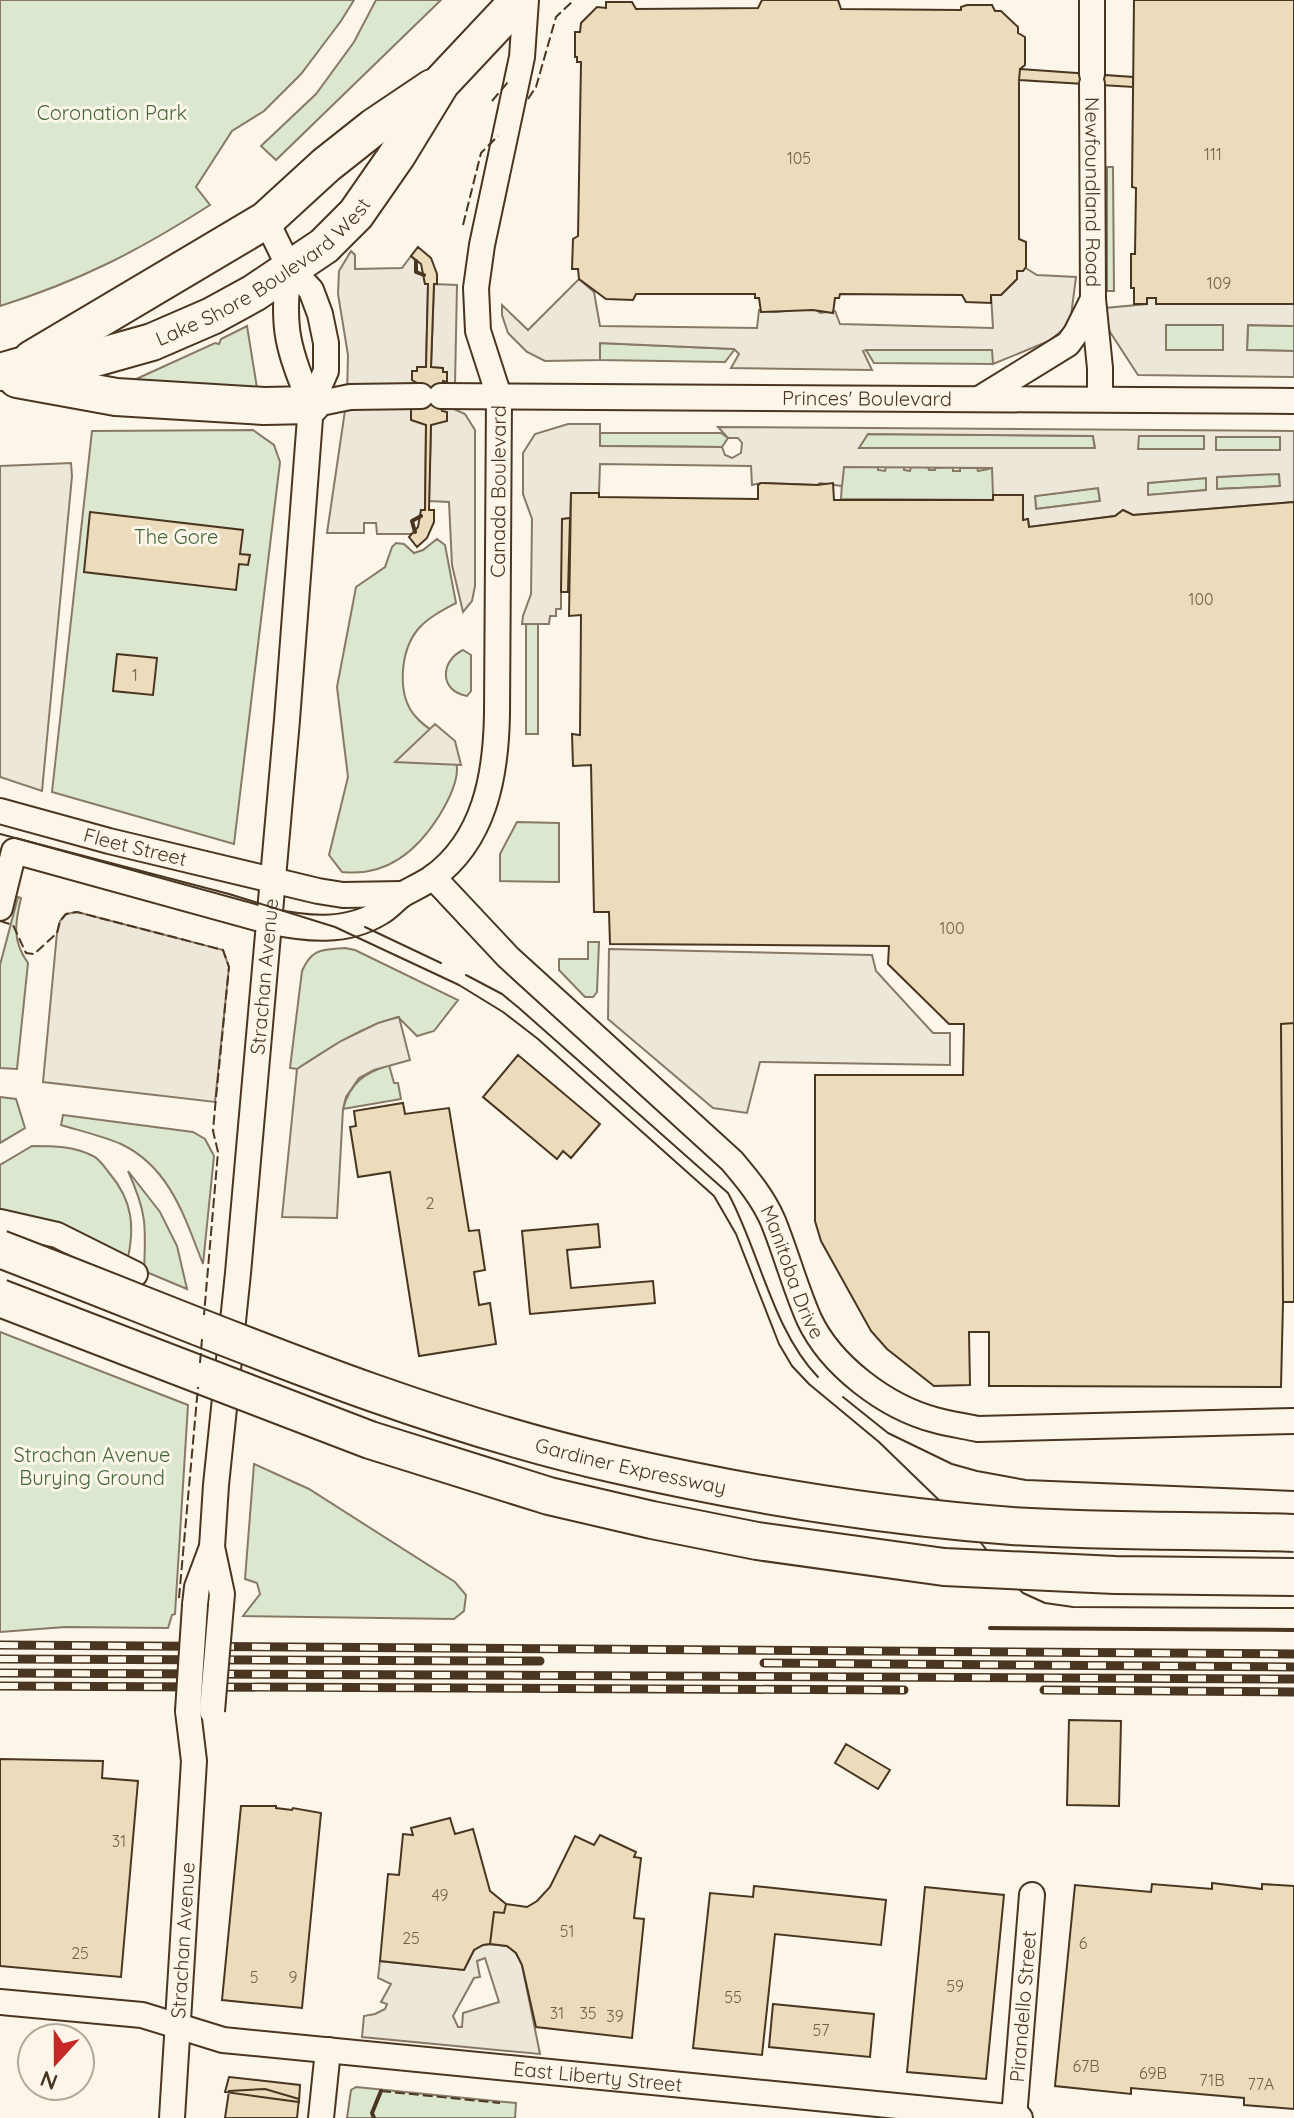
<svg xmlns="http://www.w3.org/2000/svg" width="1294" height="2118" viewBox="0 0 1294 2118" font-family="Quicksand,sans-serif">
	<rect width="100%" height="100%" fill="#fbf6e9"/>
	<path fill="#dce7d0" stroke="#887966" stroke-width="2" d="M0 0H354L341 21 301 74 264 111 232 131 196 187 210 205C140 250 80 281 0 306Z
		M376 0H441L276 160 261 146 316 94 354 42Z
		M1107 167H1113L1114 291H1107Z
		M1166 324 1223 325V351L1166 350Z
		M1248 325 1294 326V351L1247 350Z
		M247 326 257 388 136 383 134 380 215 343 219 344 221 339Z
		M599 343 735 349 725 362 600 360Z
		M866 350H993V364L874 363Z
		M253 430 274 445 280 462 234 844 52 792 92 431Z
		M600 433H721L728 438 722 447 600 446Z
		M868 434 1093 436 1095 449 858 448Z
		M1138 436H1204V449L1138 450Z
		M1216 437H1280V450L1216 451Z
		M843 467H878V470L885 471 886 467H904V470L910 471 911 467H928L929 470H935V468L953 467V471H960V468H977L978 471 993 468V500L841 499Z
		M1279 473 1280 486 1217 489V477Z
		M1206 478 1207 490 1148 495 1147 483Z
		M1098 488 1100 501 1036 509 1035 496Z
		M437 539 445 545 456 603C443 610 429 617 419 628 400 650 396 695 416 717 425 728 441 736 452 744 453 752 457 761 457 769 457 785 447 803 439 816 417 851 386 877 342 872L329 855 348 777 337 687 356 587 385 567 392 547 396 543 404 544 414 553 423 550Z
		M526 624H538V734H526Z
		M463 650 471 655V691L467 696C439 691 440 661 463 650Z
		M517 822 559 823V882L500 881V854Z
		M18 897 21 898C15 923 12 941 28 963L17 1069 0 1068V965Z
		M588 942H599L597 992 593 997H585L559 970V959H588Z
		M345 948 355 950 458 1000 434 1031 417 1036 398 1017C361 1027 329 1048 297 1069L290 1068 302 971C312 948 322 950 345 948Z
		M389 1065 394 1083H398L401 1099 343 1109C350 1083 364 1073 389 1065Z
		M0 1097 16 1099 25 1128 0 1143Z
		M63 1115 193 1132 205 1139 214 1156 203 1264C185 1218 170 1167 121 1144 102 1136 81 1131 61 1125Z
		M32 1146C53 1146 74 1146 93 1156 100 1159 105 1168 110 1174 133 1201 135 1228 127 1262 87 1240 46 1215 0 1212V1165Z
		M128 1171 160 1212 177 1246 187 1289 144 1271C146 1226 147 1213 128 1171Z
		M0 1332 188 1405 175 1614 172 1615 168 1628 65 1627 0 1632Z
		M254 1464 309 1489 455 1582 466 1595 464 1611 454 1619 243 1616 260 1594 257 1583 245 1579Z
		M356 2087 516 2103 515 2118H347L351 2090Z"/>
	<path fill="#ede7d9" stroke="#887966" stroke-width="2" fill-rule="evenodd" d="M351 251 355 255V269L402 268 411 256 416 261V272L424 275 425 284H428L426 367 420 378 426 425 425 510H421V516L412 521 415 532 413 534H377L376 523H364V533H327L347 397 348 355 338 294 339 271Z
		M1024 267 1037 275 1076 277 1071 316 1065 328 1049 341 993 364 992 350H866L863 351 872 370 731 368 739 354 734 349 600 343V360L545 361 527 352 508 333 502 315V305L528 330 579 279 594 292 600 326 757 328 759 310 775 312 814 308 820 313 835 311 840 324 993 328 991 295H1001L1017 279V271H1023Z
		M434 284 457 285 455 385 437 384 431 367Z
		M1147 298H1156L1157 304H1294V326L1248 325 1247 350 1294 351V377L1138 375 1110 332 1105 320V308L1147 304ZM1166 325H1223V350H1166Z
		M437 409H454L465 414 475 430V586L472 601 463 612 452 565 449 502 429 501 431 425Z
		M568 424H600V446L722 447 725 455 732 458 741 453 742 443 738 438H728L718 427 1294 431V502L1133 515 1123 510 1115 516 1029 527 1028 520H1023L993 495 992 468 844 467 842 486 820 483 817 485 761 483 752 485 751 466 600 464 599 493 571 494 568 592H561V609H556V616H550L549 624H522L523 616 531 594 532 519 523 494V453L535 434ZM868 434 1093 436 1095 448H859ZM1204 436V449H1138L1139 436ZM1280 437V450H1216V437ZM1279 474 1280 486 1217 489V477ZM1206 478V490L1148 495V483ZM1098 488 1100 501 1036 509 1035 496Z
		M71 463 72 476 42 791 0 777V466Z
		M435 724 455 741 461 765 395 762Z
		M77 912 223 950 229 967 215 1102 43 1082 57 933 60 921 66 914Z
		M609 949 872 955 876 971 933 1033H950V1065L760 1062 747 1113 713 1108 608 1019Z
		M399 1017 410 1060 374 1070 359 1078 346 1097 343 1109 337 1218 282 1217 297 1069 341 1041 378 1023Z
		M490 1944 507 1946 516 1953 522 1965 540 2054 362 2037 364 2016 375 2014 385 2009 387 2004 381 2002 391 1984 378 1978 380 1961 464 1970 474 1950 483 1945ZM485 1958 499 2002 463 2013 462 2027H458L453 2016 474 1978 480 1977 477 1961Z"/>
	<path fill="#ecdcbc" stroke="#4a3520" stroke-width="2" d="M762 0H838L841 9 961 10V7L967 5H992L995 11H1001L1018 27V33L1025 37V65L1020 69 1019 80V239L1026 242V267L1023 271H1017V279L1001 295H991V303L966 302 962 295 840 294 839 298H835L833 313 813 310 761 312 759 298H755V294H636L633 300 606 299 579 279 578 269H572L573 239 578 236 581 62H577V57H575V32H580L581 23 597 7 606 8V2H632L636 9 758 8Z
		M1134 0H1294V304H1156V298H1147V304H1134V288H1131V254H1135L1136 188 1132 187Z
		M1020 69 1133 77V87L1019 80Z
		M418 247 431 258 437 274V284H434L431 367 443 368V372H447V382L443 381 441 396V408L442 411 447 412V421L431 425 429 510H434V522L427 538 417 547 409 537 418 527 421 510H425L426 425 411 420V410L416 407 417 383 412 380V371H417V367H426L428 284H425L421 264 411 256Z
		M761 483 817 485 833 483 834 500H993V495H1023V520L1028 519 1029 527 1115 516 1123 510 1133 515 1294 502V1302H1283L1281 1387 989 1386V1332H969L970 1385 934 1386 887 1349 871 1331 821 1241 815 1221V1075H963L964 1024H949L888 964 889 946 610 944 609 912H594L591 765 573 766 572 734 580 735 581 615 569 616 571 493H599V497L758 499V485Z
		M90 512 243 530 240 554 250 555 248 565 239 564 236 590 84 572Z
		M570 518 568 592H561L562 519Z
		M117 654 157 658 153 695 113 691Z
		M1294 1023V1302H1283L1281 1024Z
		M518 1055 600 1124 571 1158 563 1151 557 1159 483 1097Z
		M403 1103 405 1114 449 1108 469 1231 479 1230 485 1270 474 1272 479 1305 490 1303 496 1344 419 1356 390 1172 358 1177 350 1127 356 1126 354 1111Z
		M598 1224 600 1247 567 1250 571 1288 653 1281 655 1303 530 1314 522 1231Z
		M1069 1720 1121 1721 1119 1806 1067 1805Z
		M846 1744 890 1770 878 1789 835 1763Z
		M0 1759 103 1761 102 1778 138 1781 121 1977 0 1966Z
		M241 1806H276V1808L292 1810 293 1808 321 1813 302 2008 222 2000Z
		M450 1818 455 1834 473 1829 490 1891 506 1904 504 1913 494 1912 490 1944 483 1945 474 1950 464 1970 380 1961 388 1874 399 1875 403 1834 413 1835 411 1828Z
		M600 1835 636 1852 634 1857 641 1858 634 1918 644 1919 632 2038 536 2027 522 1965 516 1953 507 1946 490 1944 494 1912 504 1913 506 1904 527 1907 537 1901 550 1887 575 1836 594 1845Z
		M1212 1883 1262 1889V1884L1294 1886V2109L1244 2105V2098L1131 2088V2094L1055 2086 1075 1885 1151 1892 1152 1884 1212 1889Z
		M754 1886 886 1900 881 1945 775 1934 762 2055 693 2048 710 1893 753 1897Z
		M925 1887 1004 1895 986 2079 907 2072Z
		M773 2004 874 2014 870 2057 769 2047Z
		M229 2077 300 2085 299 2102 225 2092Z
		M265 2089 299 2099 297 2118H225L229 2091Z"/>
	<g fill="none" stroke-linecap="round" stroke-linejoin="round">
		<g stroke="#4a3520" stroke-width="28">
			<g id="minor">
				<path d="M1092 0V74"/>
				<path id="s1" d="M1092 84 1093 299 1100 368V399"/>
				<path d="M289 267C281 329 288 348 311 405"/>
				<path id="s2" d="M441 396 1294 401"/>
				<path d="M979 399 1068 344 1076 333 1093 299"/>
				<path d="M311 405 350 397 421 396"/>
				<path id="s3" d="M0 811 109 841 318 891 343 895 403 894"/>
				<path id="s4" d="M433 877 508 957 732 1161C748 1180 763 1198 773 1221 786 1253 795 1287 809 1319 831 1366 886 1407 935 1420 949 1424 964 1426 978 1429L1294 1421"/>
				<path id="s5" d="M0 908 14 851 268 921C306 929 346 934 381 912 390 907 396 898 405 893 414 888 423 884 432 878 485 840 496 775 497 714L499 396 478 331 476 288 482 245 522 57 526 0"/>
				<path d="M0 1222 57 1235 135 1274"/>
				<path d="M195 1605 197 1587 212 1547"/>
				<path id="s6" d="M221 1605 222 1594 212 1547 216 1485 238 1273 287 720 311 405 326 371V343L320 314 311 290 289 267 266 220"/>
				<path id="s7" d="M0 2002 142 2015 223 2040 1020 2118"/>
				<path id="s8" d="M172 2118 194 1761 188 1711"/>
				<path d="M321 2118 328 2050"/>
				<path id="s9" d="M1014 2118 1032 1895"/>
			</g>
		</g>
		<g stroke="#4a3520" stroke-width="40">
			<g id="highway">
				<path d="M32 359 266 220 326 165 374 127 432 88"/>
				<path id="s10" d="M0 372 21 366 88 360 152 342 212 316 254 293 324 246 356 214 397 155 441 83 519 0"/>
				<path d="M17 379 116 397 264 406 311 405"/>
			</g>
		</g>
		<use href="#minor" stroke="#fbf6e9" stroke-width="24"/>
		<use href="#highway" stroke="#fbf6e9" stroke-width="36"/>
		<path stroke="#4a3520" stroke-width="2" d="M0 834 229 894 335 927 459 985 503 1012 538 1039 714 1196 736 1234 779 1344 792 1366 809 1384 879 1442 974 1534 1011 1581 1023 1593 1045 1603 1073 1607 1294 1608
			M365 927 441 963
			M466 975 502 994 519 1008 728 1193C759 1250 773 1331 818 1377
			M843 1397 888 1433 952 1464 977 1471 1026 1480 1294 1491"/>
		<g stroke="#4a3520" stroke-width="9">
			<path id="rail" d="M0 1645 1294 1654
				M0 1659 540 1661
				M764 1663 1294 1667
				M0 1673 1294 1679
				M0 1686 904 1690
				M1044 1690 1294 1692"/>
		</g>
		<use href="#rail" stroke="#fbf6e9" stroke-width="6" stroke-dasharray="18" stroke-linecap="butt"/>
		<g stroke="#4a3520" stroke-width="28" stroke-linecap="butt">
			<path id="minor-bridge" d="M188 1711 195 1605
				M212 1711 221 1605"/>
		</g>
		<g stroke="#4a3520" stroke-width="40" stroke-linecap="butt">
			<g id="highway-bridge">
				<path id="s11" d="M0 1249C202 1326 402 1416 614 1464 745 1494 878 1516 1012 1526 1105 1532 1200 1530 1294 1533"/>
				<path d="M0 1298 370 1440 549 1496 652 1520 757 1541 944 1567 1115 1575 1294 1577"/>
			</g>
		</g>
		<use href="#minor-bridge" stroke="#fbf6e9" stroke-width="24"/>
		<use href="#highway-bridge" stroke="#fbf6e9" stroke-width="36"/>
		<path stroke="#4a3520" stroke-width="2" stroke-dasharray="10 4" stroke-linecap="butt" d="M528 99 536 87 556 17 574 0
			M492 101 508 82
			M463 225 481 153 498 136
			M0 921 13 925 26 953 34 954 57 933 60 921 66 914 77 912 223 950 229 967 215 1108 213 1131 218 1152 204 1315
			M200 1363 202 1339
			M179 1598 198 1387
			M381 2091 500 2103"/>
		<path stroke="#4a3520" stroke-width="4" d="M416 261V272L424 275
			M415 532 412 521 421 516
			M990 1628 1294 1630
			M374 2118 372 2113 381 2091"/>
	</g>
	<g text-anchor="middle" stroke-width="6" stroke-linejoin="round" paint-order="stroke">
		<g font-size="16" fill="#725f47">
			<text x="1213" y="160">111</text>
			<text x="799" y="164">105</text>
			<text x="1219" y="289">109</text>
			<text x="1201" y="605">100</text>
			<text x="135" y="681">1</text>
			<text x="952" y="934">100</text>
			<text x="430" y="1209">2</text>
			<text x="119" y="1847">31</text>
			<text x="440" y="1901">49</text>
			<text x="567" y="1937">51</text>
			<text x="411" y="1944">25</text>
			<text x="1083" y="1949">6</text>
			<text x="80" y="1959">25</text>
			<text x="254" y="1983">5</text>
			<text x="293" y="1983">9</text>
			<text x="955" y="1992">59</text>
			<text x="733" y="2003">55</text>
			<text x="557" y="2019">31</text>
			<text x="588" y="2019">35</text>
			<text x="615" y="2022">39</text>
			<text x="821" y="2036">57</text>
			<text x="1086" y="2072">67B</text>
			<text x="1153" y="2079">69B</text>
			<text x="1212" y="2086">71B</text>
			<text x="1261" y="2090">77A</text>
		</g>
		<g font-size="20" fill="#436837" stroke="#fbf6e9">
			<text x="112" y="120">Coronation Park</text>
			<text x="176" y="544">The Gore</text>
			<text x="92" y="1462">Strachan Avenue<tspan x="92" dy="23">Burying Ground</tspan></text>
		</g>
		<g font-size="20" fill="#4a3520" stroke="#fbf6e9">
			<text dy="7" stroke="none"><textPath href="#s1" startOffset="108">Newfoundland Road</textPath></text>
			<text dy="7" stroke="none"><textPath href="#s10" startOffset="288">Lake Shore Boulevard West</textPath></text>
			<text dy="7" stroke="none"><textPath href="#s2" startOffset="426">Princes' Boulevard</textPath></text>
			<text dy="7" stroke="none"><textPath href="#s5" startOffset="906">Canada Boulevard</textPath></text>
			<text dy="7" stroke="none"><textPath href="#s3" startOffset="140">Fleet Street</textPath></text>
			<text dy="7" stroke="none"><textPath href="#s6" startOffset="632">Strachan Avenue</textPath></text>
			<text dy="7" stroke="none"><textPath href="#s4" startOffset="540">Manitoba Drive</textPath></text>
			<text dy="7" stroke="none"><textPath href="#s11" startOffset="668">Gardiner Expressway</textPath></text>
			<text dy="7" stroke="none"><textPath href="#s8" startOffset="178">Strachan Avenue</textPath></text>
			<text dy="7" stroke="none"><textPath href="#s9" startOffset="112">Pirandello Street</textPath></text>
			<text dy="7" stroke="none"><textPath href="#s7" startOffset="604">East Liberty Street</textPath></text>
		</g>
	</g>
	<g transform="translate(56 2062) rotate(201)"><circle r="38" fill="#fbf6e9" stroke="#b4a999" stroke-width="2"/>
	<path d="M0-6L14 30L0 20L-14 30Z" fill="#c62828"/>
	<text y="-12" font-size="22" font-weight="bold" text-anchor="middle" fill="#4a3520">N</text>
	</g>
</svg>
